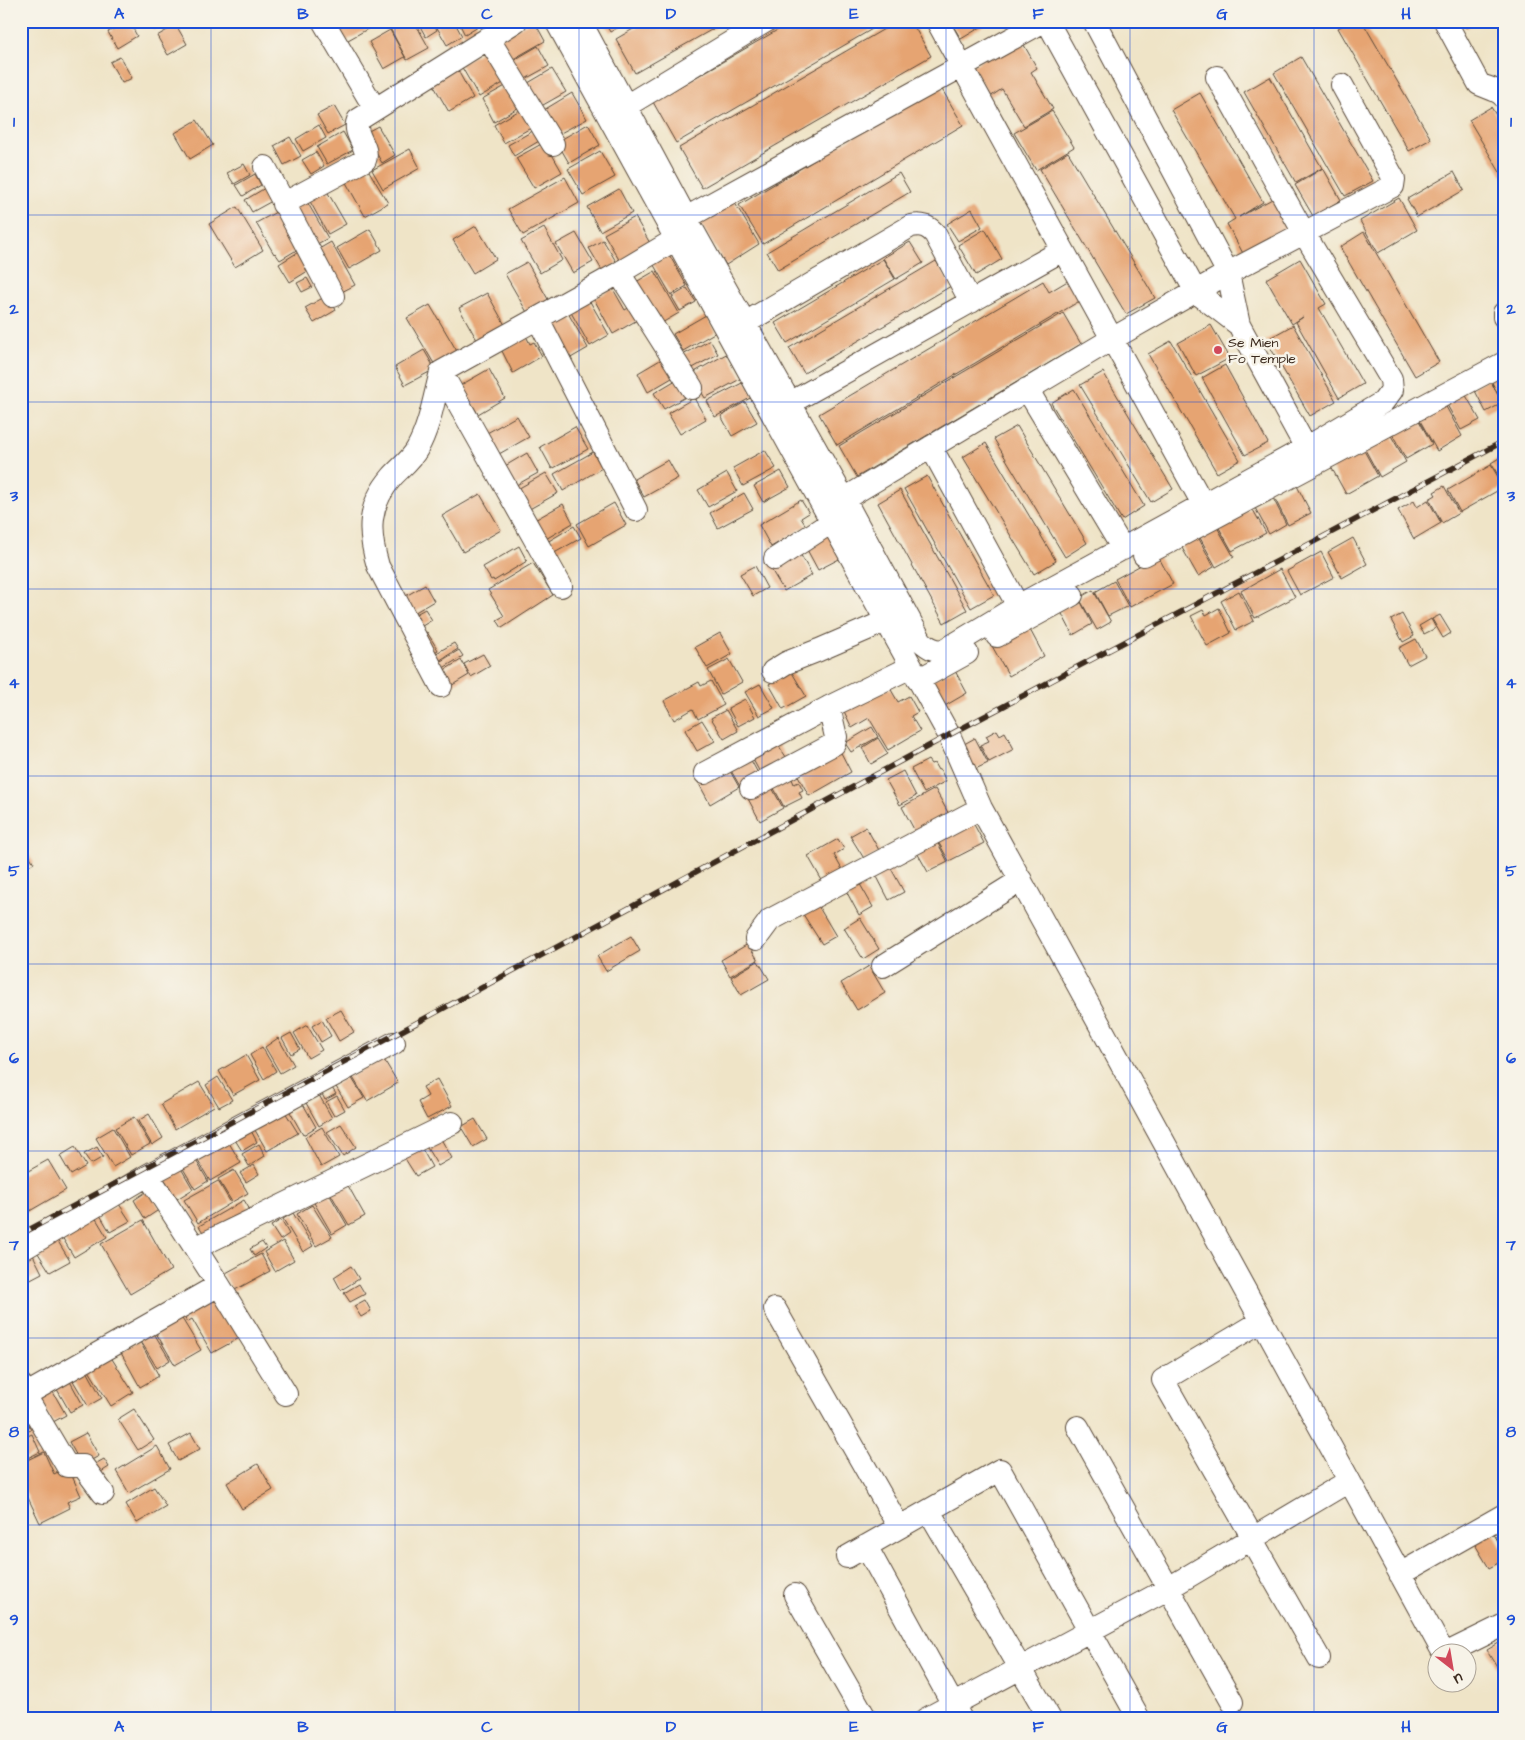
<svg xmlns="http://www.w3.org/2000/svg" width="1525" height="1740" viewBox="0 0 1525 1740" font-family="'Architects Daughter',sans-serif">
	<rect width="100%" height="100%" fill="#f7f3e8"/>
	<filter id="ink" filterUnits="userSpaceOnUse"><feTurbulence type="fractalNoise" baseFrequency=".02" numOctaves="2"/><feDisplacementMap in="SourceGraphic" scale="10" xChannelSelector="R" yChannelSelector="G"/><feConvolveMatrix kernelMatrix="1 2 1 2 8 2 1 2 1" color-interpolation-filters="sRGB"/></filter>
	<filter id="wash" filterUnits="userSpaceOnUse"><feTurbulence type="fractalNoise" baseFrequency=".0096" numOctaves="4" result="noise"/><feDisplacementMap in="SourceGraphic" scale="20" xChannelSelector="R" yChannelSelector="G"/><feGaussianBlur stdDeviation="1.12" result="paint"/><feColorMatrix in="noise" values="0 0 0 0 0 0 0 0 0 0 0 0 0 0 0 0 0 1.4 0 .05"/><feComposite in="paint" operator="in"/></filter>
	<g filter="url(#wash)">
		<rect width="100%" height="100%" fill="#efe4c7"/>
		<g id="blocks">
			<path fill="#e6a472" d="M129 21 137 36 117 48 108 32Z
				M149 21H168L154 30Z
				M342 21H368L371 27 341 44 331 27Z
				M386 21H414L429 48 407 60Z
				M417 21H432L437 30 426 37Z
				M440 21H454L462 36 447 45 435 24Z
				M458 21H475L478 27 465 35Z
				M531 21H534L545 41 508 62 496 41Z
				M604 21H630L610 32Z
				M647 21H727L635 73 616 39Z
				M793 21H886L676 143 653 102Z
				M898 21H911L931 56 702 188 679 148Z
				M950 21H991L961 39Z
				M1351 21H1362L1431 139 1409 151 1338 28Z
				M1462 21H1479L1466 28Z
				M176 25 187 44 168 55 157 36Z
				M390 30 405 57 384 69 369 42Z
				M1020 38 1037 68 1031 72 1053 109 1024 126 1002 89 990 97 972 66Z
				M538 46 549 66 520 82 509 63Z
				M487 49 505 82 479 97 460 64Z
				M120 57 132 78 122 83 110 62Z
				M1301 57 1373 181 1345 196 1274 73Z
				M456 67 473 98 449 112 431 81Z
				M552 69 566 92 536 109 523 86Z
				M1270 77 1322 168 1296 183 1244 92Z
				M509 84 521 106 494 122 482 99Z
				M940 86 963 125 763 244 739 205Z
				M572 93 587 119 553 137 539 113Z
				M1200 93 1263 202 1239 217 1274 198 1292 231 1245 257 1227 224 1235 219 1171 110Z
				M334 106 345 125 328 134 317 115Z
				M525 107 536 125 504 143 494 125Z
				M1491 107 1504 128V179L1469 120Z
				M1052 111 1074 147 1036 170 1014 133Z
				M197 120 213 145 190 159 175 133Z
				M588 124 600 145 569 163 557 142Z
				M319 125 326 138 303 151 296 139Z
				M378 126 395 155 382 163 365 133Z
				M538 128 544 138 514 156 508 145Z
				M343 132 353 150 327 164 317 147Z
				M290 137 301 156 284 165 274 146Z
				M545 142 562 172 534 188 516 158Z
				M410 149 420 168 383 189 372 170Z
				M600 151 615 177 583 195 568 169Z
				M316 152 324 166 311 174 302 160Z
				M1068 152 1155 298 1126 314 1040 169Z
				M244 164 250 175 234 184 227 173Z
				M366 166 388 203 365 216 344 179Z
				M1323 168 1341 200 1313 216 1295 185Z
				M1454 172 1464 190 1417 217 1407 199Z
				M899 173 910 192 778 270 767 252Z
				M255 174 261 185 243 196 236 185Z
				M565 177 579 203 523 235 508 209Z
				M324 186 346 224 328 234 307 196Z
				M265 188 272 201 252 212 245 200Z
				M619 189 632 213 600 231 587 207Z
				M732 198 759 244 726 265 698 219Z
				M1399 198 1417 230 1378 253 1360 221Z
				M306 200 328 238 310 248 288 210Z
				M237 207 263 250 235 267 209 224Z
				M972 209 982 227 958 241 947 224Z
				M278 211 300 248 280 260 275 253 274 254 256 223Z
				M635 217 651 245 621 263 604 234Z
				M476 226 496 259 473 273 453 240Z
				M544 228 562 260 540 273 521 241Z
				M370 229 382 250 349 269 337 248Z
				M985 229 1002 259 976 275 958 245Z
				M1364 232 1439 362 1415 376 1340 247Z
				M576 233 593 262 573 273 556 244Z
				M603 240 617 263 603 272 589 248Z
				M331 242 355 285 336 295 312 253Z
				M910 242 923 263 896 279 883 258Z
				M300 251 311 269 290 282 279 264Z
				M667 251 687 286 671 295 651 260Z
				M883 259 895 279 787 343 775 323Z
				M1300 259 1326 304 1319 308 1363 384 1339 398 1296 322 1303 317 1292 324 1266 279Z
				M936 261 951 286 804 373 789 348Z
				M527 262 549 301 528 314 505 274Z
				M655 271 679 313 660 324 636 282Z
				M307 278 312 287 302 292 297 283Z
				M1071 279 1083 299 837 445 819 414 1043 281 1049 292Z
				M687 288 696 302 680 311 672 297Z
				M613 289 625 310 632 306 639 319 613 334 594 299Z
				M487 293 505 325 477 340 459 308Z
				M328 295 336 310 314 323 305 308Z
				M588 298 609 335 590 346 569 309Z
				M430 305 458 353 436 367 407 318Z
				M568 313 588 348 569 359 550 324Z
				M1063 313 1081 344 857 477 839 446Z
				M706 315 716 332 683 351 673 334Z
				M1211 325 1230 358 1196 376 1178 343Z
				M1293 325 1336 401 1310 416 1266 340Z
				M526 336 530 344 534 342 542 356 513 373 502 351Z
				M710 340 718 354 689 370 681 356Z
				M1171 341 1240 460 1217 473 1148 354Z
				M424 350 435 369 405 385 395 367Z
				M728 353 742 378 705 398 691 374Z
				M667 356 677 375 648 392 638 373Z
				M1225 365 1268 443 1245 455 1202 378Z
				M489 369 505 398 478 414 461 385Z
				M1504 370V402L1486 412 1473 387 1489 378 1498 395 1490 378Z
				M1103 372 1173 489 1151 502 1080 385Z
				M681 377 691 394 664 409 654 393Z
				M746 381 754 396 715 417 707 401Z
				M1074 389 1144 506 1122 520 1051 403Z
				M1464 392 1480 420 1461 430 1446 403Z
				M694 398 706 419 680 434 668 413Z
				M745 402 757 422 732 436 721 416Z
				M1444 403 1462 436 1437 451 1418 417Z
				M517 416 529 437 499 454 487 433Z
				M1417 417 1432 444 1406 459 1391 432Z
				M1017 426 1087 543 1065 557 994 439Z
				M575 427 588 449 552 469 540 447Z
				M1389 432 1406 462 1380 477 1363 446Z
				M986 443 1056 561 1034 574 963 457Z
				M1362 447 1378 476 1346 494 1330 465Z
				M765 450 776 468 743 486 733 468Z
				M593 452 602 468 563 491 554 474Z
				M527 453 538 473 511 488 500 469Z
				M1504 455V485L1491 463Z
				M668 460 678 478 644 497 634 479Z
				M1491 465 1504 487 1460 512 1448 490Z
				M781 471 790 487 763 502 754 486Z
				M546 473 558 493 526 511 514 491Z
				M727 473 737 491 708 507 698 490Z
				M927 476 994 595 971 608 904 489Z
				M1296 484 1311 513 1288 525 1273 495Z
				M1444 486 1459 513 1442 523 1429 499 1436 495 1434 492Z
				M900 490 967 610 944 623 878 503Z
				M744 493 753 509 718 528 710 513Z
				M480 494 501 530 463 552 442 516Z
				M1272 496 1286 524 1269 534 1254 506Z
				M801 500 809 513 801 518 806 526 771 547 759 525Z
				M1428 500 1441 523 1414 539 1398 510 1414 501 1417 507Z
				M614 503 626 525 589 546 577 524Z
				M563 504 573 523 544 540 533 521Z
				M1252 508 1266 533 1232 551 1218 526Z
				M574 526 581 538 549 556 542 545Z
				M1217 527 1234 557 1216 567 1199 536Z
				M829 531 843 557 818 570 804 544Z
				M1198 537 1214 567 1198 576 1181 546Z
				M1353 538 1367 564 1342 578 1328 552Z
				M519 546 527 561 494 581 493 579 491 580 483 567Z
				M798 550 812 575 784 591 769 566Z
				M1321 552 1334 577 1300 595 1287 571Z
				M1158 556 1173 584 1130 607 1115 579Z
				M533 563 553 595 502 628 497 620 504 616 488 590Z
				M755 566 767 588 753 596 740 574Z
				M1280 569 1295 597 1255 618 1241 591Z
				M1114 581 1128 606 1108 616 1095 592Z
				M425 585 434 601 407 617 397 601Z
				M1093 590 1111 622 1097 630 1079 598Z
				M1239 591 1254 621 1236 630 1221 601Z
				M1080 600 1092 624 1073 635 1060 610Z
				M1219 608 1231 633 1207 646 1191 616 1203 610 1206 615Z
				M425 609 432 620 414 631 407 619Z
				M1402 614 1414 636 1403 642 1391 620Z
				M1440 615 1451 633 1443 638 1432 619Z
				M1431 619 1436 628 1424 634 1419 626Z
				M1028 626 1044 656 1009 676 992 646Z
				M427 632 438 650 428 656 417 638Z
				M720 633 732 654 707 668 695 647Z
				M1416 639 1425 656 1408 665 1399 648Z
				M454 643 458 649 437 662 433 655Z
				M459 650 463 656 440 670 436 664Z
				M483 654 490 666 471 677 464 664Z
				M729 659 742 682 721 694 708 670Z
				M461 660 469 675 449 687 441 672Z
				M954 669 967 693 943 707 929 682Z
				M791 671 806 696 783 709 769 684Z
				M711 681 724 705 698 719 693 709 674 720 664 701 699 682 701 686Z
				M760 684 774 708 759 716 745 692Z
				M890 688 898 702 909 696 918 712 911 716 920 731 888 750 869 718 852 728 842 707Z
				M745 699 755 717 738 726 728 708Z
				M726 710 738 731 724 739 711 718Z
				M702 720 715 741 697 751 685 730Z
				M872 727 878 737 851 752 845 743Z
				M997 730 1000 735 1005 732 1014 749 989 762 980 745 989 741 986 736Z
				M878 738 888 754 871 764 862 748Z
				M975 738 988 763 969 772 957 748Z
				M775 740 790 763 763 778 750 754Z
				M837 745 851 772 809 796 794 768Z
				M746 751 760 777 741 788 726 762Z
				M928 760 931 764 934 763 938 770 940 769 946 781 924 793 911 769Z
				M726 764 739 787 710 804 697 780Z
				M903 771 916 796 900 805 886 780Z
				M792 779 794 784 799 782 803 790 799 792 802 798 784 807 770 781Z
				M769 782 783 808 760 821 746 795Z
				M935 789 951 818 917 835 902 807Z
				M971 819 984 843 949 861 936 838Z
				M866 827 880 852 865 860 850 836Z
				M935 838 948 862 928 872 915 849Z
				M838 839 844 849 834 855 844 873 824 884 808 856Z
				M21 842 34 863 21 870Z
				M888 863 904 892 889 900 874 871Z
				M857 879 873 907 859 915 844 887Z
				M814 899 836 936 822 944 799 908Z
				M860 918 879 949 863 959 844 928Z
				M631 936 640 951 606 971 597 956Z
				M748 944 758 960 730 976 721 960Z
				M758 961 769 979 741 995 731 977Z
				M869 966 885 993 857 1010 841 983Z
				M341 1010 354 1032 339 1041 326 1018Z
				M322 1020 331 1036 321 1042 312 1026Z
				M307 1025 322 1050 308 1058 294 1033Z
				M291 1033 300 1049 291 1054 282 1038Z
				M278 1038 294 1065 280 1073 265 1047Z
				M262 1047 276 1071 264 1079 250 1055Z
				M246 1055 260 1080 233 1095 219 1071Z
				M383 1058 398 1083 367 1101 352 1076Z
				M350 1075 364 1098 348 1107 335 1085Z
				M218 1077 232 1100 219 1107 206 1085Z
				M437 1079 452 1106 427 1119 418 1102 428 1096 423 1087Z
				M199 1082 214 1106 175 1129 161 1104Z
				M332 1088 336 1094 325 1100 322 1094Z
				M319 1095 332 1118 319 1126 306 1103Z
				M337 1096 345 1110 334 1116 326 1102Z
				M303 1104 316 1127 303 1135 290 1112Z
				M282 1107 298 1133 267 1151 252 1125Z
				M149 1114 163 1138 152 1145 138 1121Z
				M134 1117 150 1144 131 1155 115 1128Z
				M475 1119 487 1139 473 1147 461 1127Z
				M341 1124 356 1147 343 1156 327 1132Z
				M248 1125 257 1142 242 1151 232 1135Z
				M322 1127 339 1157 321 1167 305 1137Z
				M113 1128 130 1157 113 1167 96 1138Z
				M438 1134 452 1158 438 1166 424 1143Z
				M226 1138 241 1163 210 1181 195 1156Z
				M259 1144 265 1156 249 1166 242 1154Z
				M75 1147 86 1166 71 1175 60 1156Z
				M97 1147 103 1157 91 1164 84 1154Z
				M421 1147 432 1167 416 1176 404 1157Z
				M194 1157 208 1181 195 1189 181 1165Z
				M48 1160 66 1190 21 1216V1175Z
				M179 1165 193 1189 177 1199 162 1175Z
				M254 1165 259 1174 246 1182 240 1173Z
				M234 1170 248 1193 232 1202 218 1179Z
				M218 1181 231 1203 198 1223 184 1200Z
				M346 1182 365 1216 349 1225 329 1191Z
				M149 1190 160 1209 145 1219 134 1200Z
				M328 1192 347 1225 332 1234 313 1201Z
				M244 1200 253 1215 209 1242 199 1226Z
				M119 1204 130 1221 110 1232 100 1215Z
				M312 1205 332 1237 316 1246 297 1214Z
				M293 1213 313 1246 303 1252 283 1219Z
				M95 1217 107 1237 74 1257 62 1237Z
				M143 1220 171 1270 130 1294 101 1244Z
				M281 1220 289 1234 280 1240 271 1226Z
				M56 1238 70 1261 50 1272 36 1250Z
				M283 1241 294 1260 275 1271 264 1252Z
				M262 1242 266 1248 254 1256 250 1249Z
				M31 1251 42 1273 21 1284V1256Z
				M261 1254 270 1271 233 1291 224 1274Z
				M351 1266 359 1279 341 1290 334 1277Z
				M359 1284 365 1294 350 1302 344 1293Z
				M219 1293 243 1336 212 1353 192 1319 187 1322 179 1309Z
				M365 1300 371 1311 361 1317 354 1306Z
				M181 1317 201 1350 175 1365 156 1333Z
				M152 1330 170 1360 157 1368 139 1338Z
				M139 1340 159 1376 140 1387 120 1351Z
				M107 1351 133 1392 111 1406 88 1369Z
				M87 1371 102 1398 88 1406 72 1379Z
				M67 1376 83 1405 70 1412 54 1384Z
				M49 1385 66 1415 53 1422 36 1393Z
				M134 1409 154 1440 138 1450 118 1419Z
				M21 1411 31 1430 21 1434Z
				M86 1433 99 1456 82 1465 69 1442Z
				M191 1433 200 1449 178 1461 169 1445Z
				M32 1434 40 1452 21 1461V1439Z
				M157 1446 170 1469 129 1493 116 1471Z
				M44 1452 54 1474 68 1467 81 1496 67 1502 70 1508 40 1523 21 1483V1463Z
				M104 1459 109 1467 93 1477 88 1468Z
				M258 1464 273 1490 242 1509 227 1483Z
				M154 1487 166 1506 137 1523 126 1504Z
				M1489 1525 1504 1552V1560L1489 1568 1470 1536Z
				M1504 1640V1678L1487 1650Z"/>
		</g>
	</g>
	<g filter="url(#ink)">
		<use href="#blocks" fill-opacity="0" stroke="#564637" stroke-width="1"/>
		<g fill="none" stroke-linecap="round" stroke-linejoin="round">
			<g stroke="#564637" stroke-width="24">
				<path id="minor" d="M323 21 375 109
					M556 21 949 735 981 808 1443 1652
					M580 21 686 218 844 499 921 641C928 647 935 652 945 650L1018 606 1306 448 1383 402 1392 390 1391 379 1304 233 1217 77
					M937 21 1203 504
					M1047 21 1196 292 1239 325
					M1094 21 1228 273 1239 325 1306 448
					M1445 21 1479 84C1487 88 1499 90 1504 97
					M488 38 553 144
					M626 106 766 21
					M265 167 333 296
					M283 204 365 160C370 147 352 134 358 120L516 21
					M686 218 1044 21
					M619 273 692 388
					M1504 313V317
					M538 319 636 510
					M745 323 911 226C922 224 928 226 935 234L971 302
					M441 372 561 586
					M1027 389 1123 549
					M790 403 1063 250
					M931 447 1018 606
					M844 499 1112 339 1228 273 1393 186 1394 179 1342 85
					M1144 555 1504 363
					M775 559 833 521
					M997 636 1072 595
					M773 671 786 663 819 650 886 621
					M918 680 967 653
					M441 686 378 566C368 532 367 506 392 477 400 468 411 460 417 449 430 426 434 398 441 372L619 273 676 239
					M705 773 829 707 911 667
					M751 788 834 744 836 737 829 707
					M756 939 770 920 981 808
					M883 966 1021 880
					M195 1248 452 1123
					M21 1250 148 1175 394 1043
					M219 1285 286 1394
					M775 1309 899 1527
					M21 1385 25 1395 67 1466H83L103 1493
					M25 1395 219 1285 148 1175
					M1078 1427 1232 1702
					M929 1511 1050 1719
					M1253 1538 1163 1380 1262 1321
					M1251 1539 1319 1658
					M866 1546 961 1719
					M847 1557 1000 1470 1139 1719
					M1400 1574 1504 1515
					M795 1595 866 1719
					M1449 1652 1504 1625
					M926 1719 1162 1592 1349 1481"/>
			</g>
			<use href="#minor" stroke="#fff" stroke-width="22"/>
			<g stroke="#3b2a1e" stroke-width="5.5">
				<path id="rail" d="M21 1234 383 1041 949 735 1504 441"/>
			</g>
			<use href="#rail" stroke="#f7f3e8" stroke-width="4" stroke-dasharray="11" stroke-linecap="butt"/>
		</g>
	</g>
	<path fill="none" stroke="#1d4ed8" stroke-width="1" stroke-opacity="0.55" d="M211 21V1719M395 21V1719M579 21V1719M762 21V1719M946 21V1719M1130 21V1719M1314 21V1719M21 215H1504M21 402H1504M21 589H1504M21 776H1504M21 964H1504M21 1151H1504M21 1338H1504M21 1525H1504"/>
	<circle fill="#d1495b" stroke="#f7f3e8" stroke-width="2" cx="1218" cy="350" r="5"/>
	<g text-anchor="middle" stroke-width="5" stroke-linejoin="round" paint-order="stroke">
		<g font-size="14" fill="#3b2a1e" stroke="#f7f3e8" text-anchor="start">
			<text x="1228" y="347">Se Mien<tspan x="1228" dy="16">Fo Temple</tspan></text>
		</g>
	</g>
	<rect width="1525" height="1740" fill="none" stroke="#f7f3e8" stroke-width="55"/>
	<g transform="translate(1452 1668) rotate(149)"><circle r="24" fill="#f7f3e8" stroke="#aca397"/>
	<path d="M0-4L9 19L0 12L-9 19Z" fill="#d1495b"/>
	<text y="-8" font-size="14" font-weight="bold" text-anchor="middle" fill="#3b2a1e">U</text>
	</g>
	<rect x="28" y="28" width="1470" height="1684" fill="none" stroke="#1d4ed8" stroke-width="2"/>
	<g font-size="16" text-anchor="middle" font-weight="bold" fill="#1d4ed8">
		<text x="119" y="19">A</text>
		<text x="303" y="19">B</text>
		<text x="487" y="19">C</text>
		<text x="671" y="19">D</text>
		<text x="854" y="19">E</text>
		<text x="1038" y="19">F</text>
		<text x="1222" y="19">G</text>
		<text x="1406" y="19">H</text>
		<text x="14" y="127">1</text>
		<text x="1511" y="127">1</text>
		<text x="14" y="314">2</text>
		<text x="1511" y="314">2</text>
		<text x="14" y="501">3</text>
		<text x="1511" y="501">3</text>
		<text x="14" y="688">4</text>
		<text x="1511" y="688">4</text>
		<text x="14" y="876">5</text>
		<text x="1511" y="876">5</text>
		<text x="14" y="1063">6</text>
		<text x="1511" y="1063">6</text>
		<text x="14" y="1250">7</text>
		<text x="1511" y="1250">7</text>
		<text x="14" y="1437">8</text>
		<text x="1511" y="1437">8</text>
		<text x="14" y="1625">9</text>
		<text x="1511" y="1625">9</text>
		<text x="119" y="1732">A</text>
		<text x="303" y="1732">B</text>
		<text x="487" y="1732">C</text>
		<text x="671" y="1732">D</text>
		<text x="854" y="1732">E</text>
		<text x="1038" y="1732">F</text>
		<text x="1222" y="1732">G</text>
		<text x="1406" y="1732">H</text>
	</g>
</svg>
